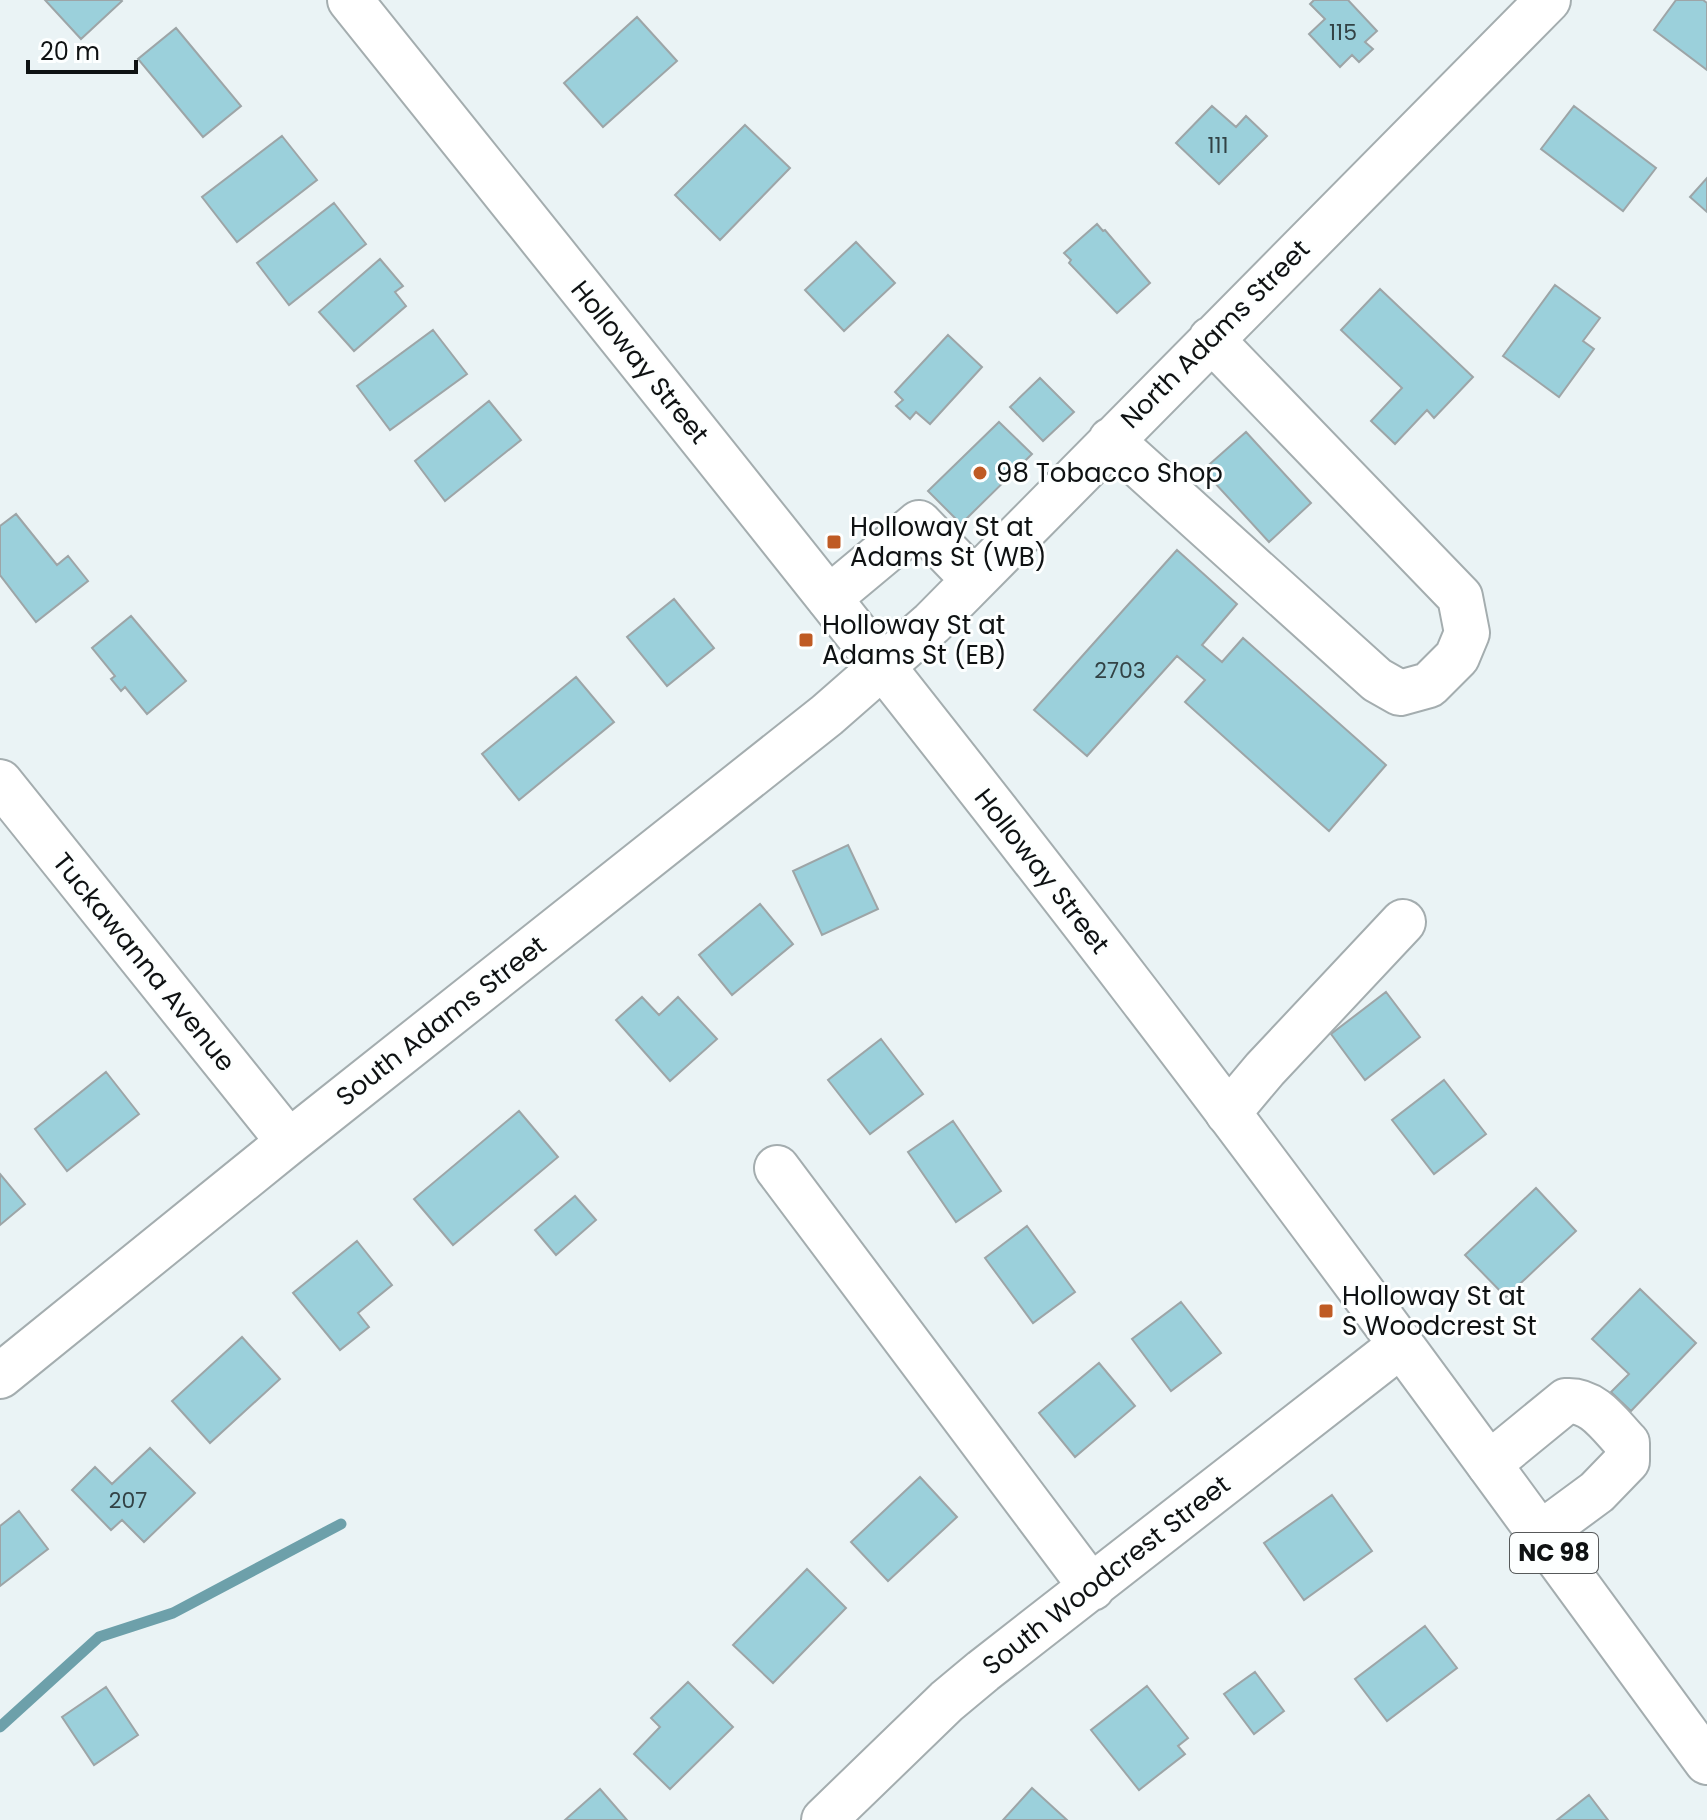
<svg xmlns="http://www.w3.org/2000/svg" width="1707" height="1820" viewBox="0 0 1707 1820" font-family="Poppins,sans-serif">
	<rect width="100%" height="100%" fill="#eaf3f5"/>
	<g fill="none" stroke-linecap="round" stroke-linejoin="round">
		<path stroke="#6da0aa" stroke-width="11" d="M0 1727 99 1637 173 1613 341 1524"/>
	</g>
	<path fill="#9bd0db" stroke="#9da5a7" stroke-width="2" d="M45 0H121L122 1 81 39Z
		M1314 0H1348L1377 31 1365 42 1373 49 1359 62 1352 55 1340 67 1309 34 1325 19 1310 4Z
		M1676 0H1703L1707 3V70L1654 30Z
		M637 17 677 61 603 127 564 83Z
		M176 28 241 106 203 137 138 59Z
		M1212 106 1236 127 1246 116 1267 136 1219 184 1176 143Z
		M1574 106 1656 168 1623 211 1541 149Z
		M745 125 790 168 720 240 675 195Z
		M282 136 317 180 237 242 202 197Z
		M1707 178V212L1690 197Z
		M334 203 366 244 289 305 257 263Z
		M1097 224 1103 231 1105 230 1150 283 1117 313 1069 263 1071 260 1064 253Z
		M856 242 895 283 844 331 805 290Z
		M380 259 403 286 395 292 406 306 354 351 319 312Z
		M1555 285 1600 318 1583 341 1594 349 1559 397 1503 356Z
		M1380 289 1473 377 1434 418 1427 410 1395 444 1371 421 1402 388 1341 330Z
		M433 330 467 374 390 430 357 386Z
		M948 335 982 367 930 424 916 412 910 419 896 406 903 400 895 392Z
		M1040 378 1074 412 1043 441 1010 407Z
		M489 401 521 440 445 501 415 461Z
		M999 422 1032 454 961 524 928 491Z
		M1246 432 1311 503 1269 542 1203 470Z
		M16 514 57 565 68 556 88 581 36 622 0 575V526Z
		M1177 550 1237 604 1202 645 1222 662 1243 638 1386 765 1329 831 1185 702 1205 680 1177 656 1087 756 1034 710Z
		M674 599 714 648 667 686 627 637Z
		M131 616 186 681 147 714 125 687 121 691 111 679 115 676 92 648Z
		M576 677 614 722 519 800 482 754Z
		M848 845 878 909 822 935 793 871Z
		M760 904 793 944 732 995 699 955Z
		M1386 992 1420 1037 1365 1080 1331 1034Z
		M642 997 659 1015 678 997 717 1039 670 1081 616 1020Z
		M881 1039 923 1094 870 1134 828 1080Z
		M106 1072 139 1114 67 1171 35 1129Z
		M1444 1080 1486 1134 1434 1174 1392 1120Z
		M519 1111 558 1157 453 1245 414 1199Z
		M953 1121 1001 1191 956 1222 908 1152Z
		M0 1174 25 1204 0 1225Z
		M1536 1188 1576 1231 1506 1297 1465 1255Z
		M575 1196 596 1220 556 1255 535 1230Z
		M1027 1226 1075 1292 1033 1323 985 1258Z
		M357 1241 392 1285 358 1313 369 1327 340 1350 293 1293Z
		M1640 1289 1696 1343 1631 1411 1611 1392 1629 1374 1592 1339Z
		M1181 1302 1221 1353 1171 1391 1132 1339Z
		M242 1337 280 1379 210 1443 172 1401Z
		M1099 1363 1135 1406 1075 1457 1039 1413Z
		M150 1448 195 1493 144 1542 122 1520 111 1530 72 1490 95 1467 112 1484Z
		M920 1477 957 1517 888 1581 851 1542Z
		M1332 1495 1372 1551 1304 1600 1264 1543Z
		M19 1511 48 1549 0 1586V1526Z
		M807 1569 846 1608 773 1683 733 1645Z
		M1425 1626 1457 1668 1387 1721 1355 1679Z
		M1255 1672 1284 1711 1254 1734 1224 1694Z
		M688 1682 733 1727 670 1789 634 1754 660 1727 651 1718Z
		M1147 1686 1188 1738 1178 1746 1185 1754 1139 1790 1091 1730Z
		M106 1687 138 1735 94 1765 62 1717Z
		M1032 1788 1067 1820H1003Z
		M600 1789 627 1820H565Z
		M1589 1795 1608 1820H1557Z"/>
	<g fill="none" stroke-linecap="round" stroke-linejoin="round">
		<g stroke="#a4adaf" stroke-width="48">
			<path id="minor" d="M1111 440 1377 680 1400 693 1429 685 1457 657 1467 633 1460 597 1211 339
				M829 598 919 523 974 580
				M0 782 289 1142
				M1228 1113 1265 1069 1403 922
				M777 1168 1092 1588
				M0 1376 289 1142 827 715 932 623 1548 0
				M1489 1464 1566 1401C1593 1399 1609 1424 1627 1443V1461L1597 1492 1540 1534
				M824 1820 947 1701 983 1671 1401 1345"/>
		</g>
		<g stroke="#a4adaf" stroke-width="48">
			<path id="highway" d="M350 0C615 331 883 661 1142 999 1334 1250 1520 1507 1707 1762"/>
		</g>
		<use href="#minor" stroke="#fff" stroke-width="44"/>
		<use href="#highway" stroke="#fff" stroke-width="44"/>
	</g>
	<g fill="#bf5b24" stroke="#fdffff" stroke-width="3">
		<circle cx="980" cy="473" r="8"/>
		<rect x="826" y="534" width="16" height="16" rx="4"/>
		<rect x="798" y="632" width="16" height="16" rx="4"/>
		<rect x="1318" y="1303" width="16" height="16" rx="4"/>
	</g>
	<g text-anchor="middle" stroke-width="6" stroke-linejoin="round" paint-order="stroke">
		<g font-size="22" fill="#324245">
			<text x="1343" y="40">115</text>
			<text x="1218" y="153">111</text>
			<text x="1120" y="678">2703</text>
			<text x="128" y="1508">207</text>
		</g>
		<rect fill="#fdffff" stroke="#56595a" stroke-width="2" x="1510" y="1533" width="88" height="40" rx="6"/>
		<g font-size="24" font-weight="bold" fill="#0f1213">
			<text x="1554" y="1561">NC 98</text>
		</g>
		<g font-size="26" fill="#0f1213" stroke="#fdffff">
			<text transform="translate(1215 334) rotate(-45)" y="9">North Adams Street</text>
			<text transform="translate(640 362) rotate(51)" y="9">Holloway Street</text>
			<text transform="translate(1042 871) rotate(52)" y="9">Holloway Street</text>
			<text transform="translate(144 962) rotate(51)" y="9">Tuckawanna Avenue</text>
			<text transform="translate(441 1021) rotate(-38)" y="9">South Adams Street</text>
			<text transform="translate(1106 1575) rotate(-38)" y="9">South Woodcrest Street</text>
		</g>
		<g font-size="26" fill="#0f1213" stroke="#fdffff" text-anchor="start">
			<text x="996" y="482">98 Tobacco Shop</text>
			<text x="850" y="536">Holloway St at<tspan x="850" dy="30">Adams St (WB)</tspan></text>
			<text x="822" y="634">Holloway St at<tspan x="822" dy="30">Adams St (EB)</tspan></text>
			<text x="1342" y="1305">Holloway St at<tspan x="1342" dy="30">S Woodcrest St</tspan></text>
		</g>
	</g>
	<path d="M28 60v12h108v-12" fill="none" stroke="#0f1213" stroke-width="4"/>
	<text x="40" y="60" font-size="24" fill="#0f1213" stroke="#fdffff" stroke-width="6" paint-order="stroke">20 m</text>
</svg>
